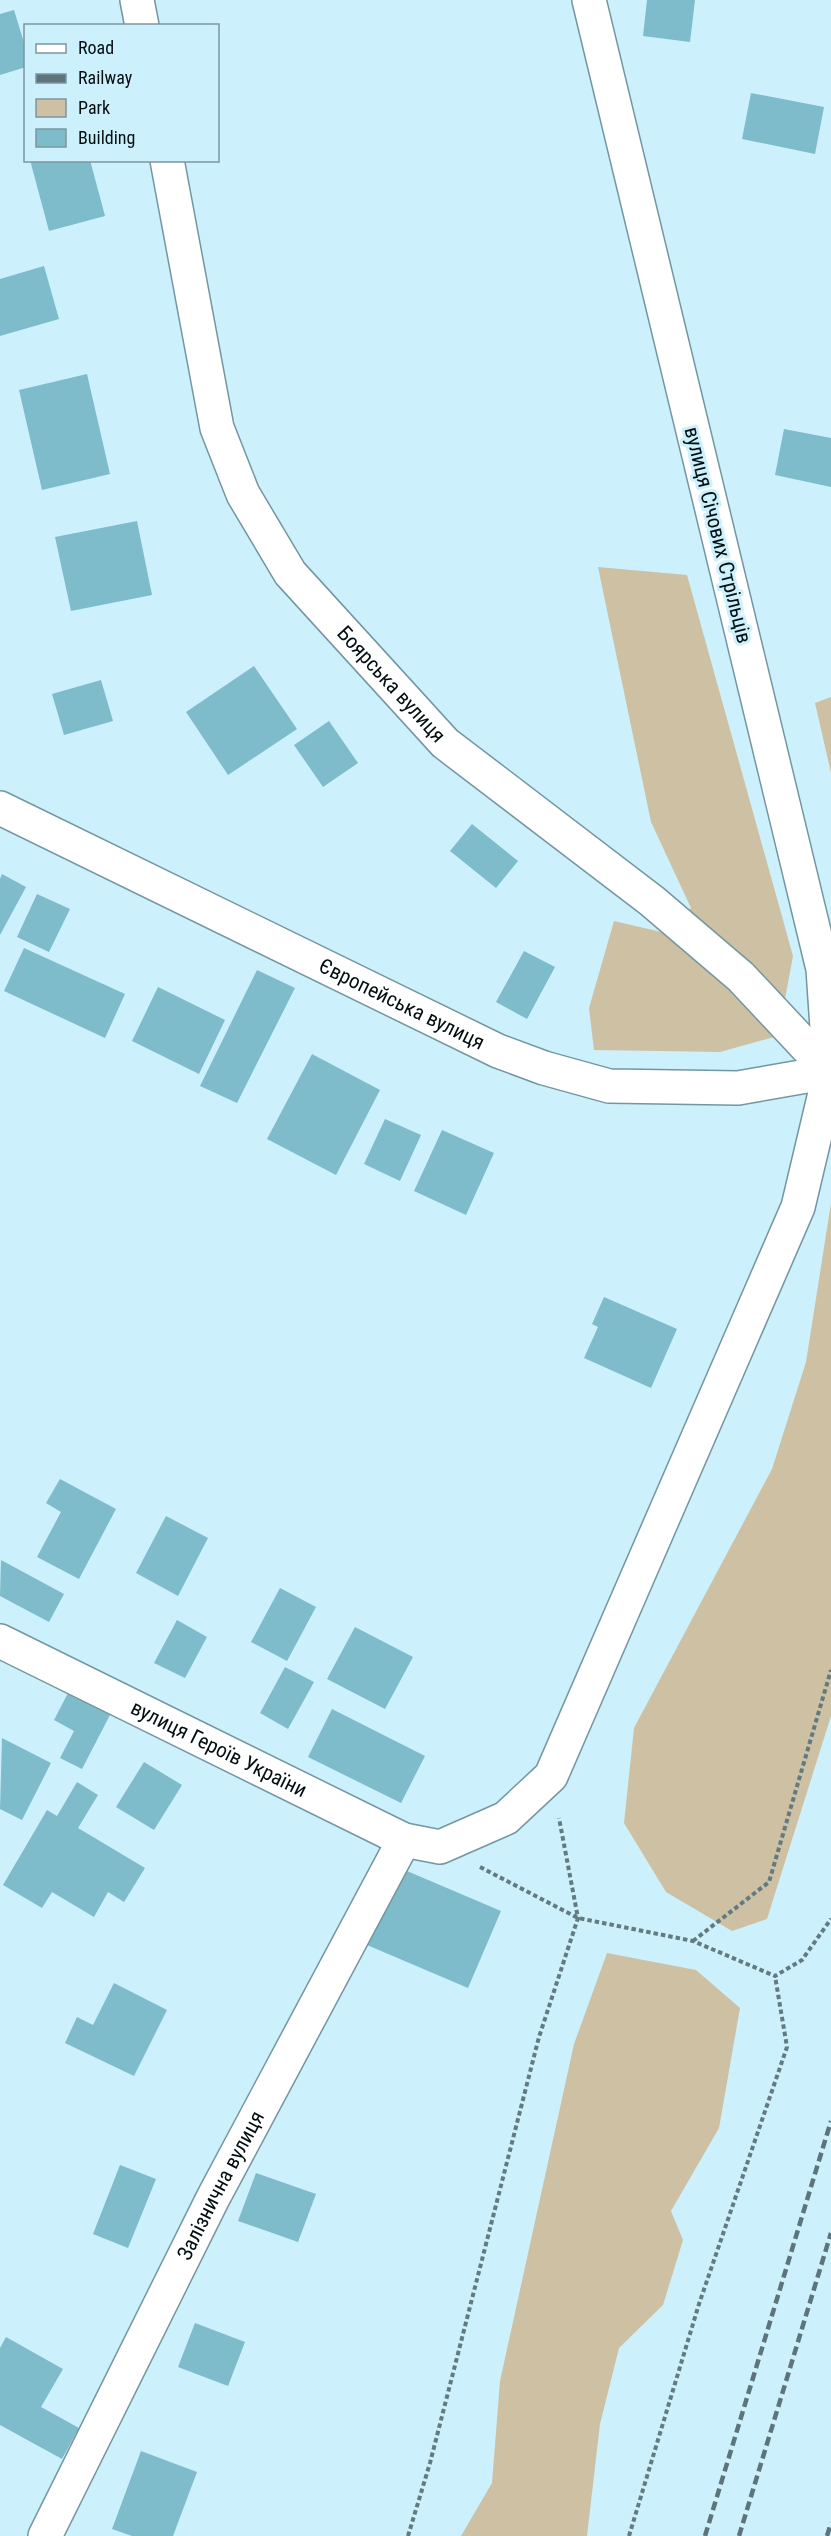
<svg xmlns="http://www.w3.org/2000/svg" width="831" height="2536" viewBox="0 0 831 2536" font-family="'Roboto Condensed',sans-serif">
	<rect width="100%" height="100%" fill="#ccf1fc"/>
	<path fill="#cdc0a3" d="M598 567 687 575 793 956 778 1036 720 1052 594 1050 589 1008 614 921 661 932 691 908 651 822Z
		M831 697V773L815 703Z
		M831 1203V1716L767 1919 732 1931 666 1892 624 1823 634 1728 772 1469 806 1362Z
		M607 1953 696 1970 740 2008 719 2128 671 2211 683 2240 663 2305 619 2348 600 2424 587 2536H461L492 2483 500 2381 574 2044Z"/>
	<path fill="#7ebbcb" d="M647 0H695L690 42 643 36Z
		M14 10 26 49V67L0 75V14Z
		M751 93 824 107 815 154 742 139Z
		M30 160H90L105 216 49 231Z
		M44 266 59 319 0 336V279Z
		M87 374 110 474 42 490 19 390Z
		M784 429 831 438V487L775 475Z
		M137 521 152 595 71 611 55 537Z
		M254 666 297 729 228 775 186 712Z
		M101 680 113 721 64 735 52 694Z
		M329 721 358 763 323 787 294 745Z
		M472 824 518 861 496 888 450 851Z
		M2 874 26 887 0 935V879Z
		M37 894 70 909 49 952 17 937Z
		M24 948 125 994 105 1038 4 991Z
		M524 951 555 967 527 1019 496 1002Z
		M257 970 295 988 237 1103 200 1086Z
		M158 987 225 1020 199 1074 132 1041Z
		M312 1054 380 1090 336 1175 267 1139Z
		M385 1119 421 1135 400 1181 364 1164Z
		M442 1130 494 1153 466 1215 414 1191Z
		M604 1297 677 1329 651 1388 584 1358 598 1327 592 1324Z
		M60 1479 116 1509 79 1579 37 1557 61 1512 46 1503Z
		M166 1516 208 1538 178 1596 136 1573Z
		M1 1560 64 1594 49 1622 0 1596Z
		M280 1588 316 1607 287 1661 251 1642Z
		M177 1620 207 1637 185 1678 154 1663Z
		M355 1627 413 1657 385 1709 327 1679Z
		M285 1667 314 1682 288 1729 260 1713Z
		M68 1693 110 1715 82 1769 60 1758 74 1731 54 1720Z
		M332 1709 425 1756 401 1803 308 1757Z
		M2 1738 51 1763 22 1820 0 1809Z
		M144 1762 182 1785 154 1830 116 1807Z
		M77 1782 98 1795 78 1828 145 1868 124 1902 108 1892 94 1917 52 1892 42 1908 3 1885 47 1810 57 1816Z
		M400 1868 501 1911 468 1988 367 1945Z
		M114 1983 167 2010 134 2076 65 2043 77 2017 93 2025Z
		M120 2165 156 2179 128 2248 93 2234Z
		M256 2173 316 2194 298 2242 238 2221Z
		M195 2323 245 2342 228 2386 178 2367Z
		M6 2337 63 2369 41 2407 79 2428 62 2459 0 2425V2348Z
		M141 2451 197 2472 173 2536H132L112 2529Z"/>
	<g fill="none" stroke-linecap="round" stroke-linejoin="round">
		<g stroke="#7496a0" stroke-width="36">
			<g id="minor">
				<path d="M137 0 142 26"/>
				<path id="s1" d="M167 160 217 428 243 494 290 573 445 743 652 901 741 977 830 1072"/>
				<path id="s2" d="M0 808 498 1051 544 1068 609 1086 738 1088 830 1072"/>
				<path id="s3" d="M0 1641 404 1840 440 1847 506 1818 551 1776 798 1207 830 1072 823 969 589 0"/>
				<path id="s4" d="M45 2536 213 2198 404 1840"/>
			</g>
		</g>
		<path stroke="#637a81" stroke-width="4" stroke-dasharray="4.5 3" stroke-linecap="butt" d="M480 1867 578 1918 693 1941 775 1976 802 1960 831 1919
			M693 1941 769 1882 831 1670
			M408 2536 430 2463 539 2037 578 1918 559 1818
			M629 2536 699 2304 787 2047 775 1976"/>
		<use href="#minor" stroke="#fff" stroke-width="33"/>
		<path stroke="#5d747a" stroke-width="4.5" stroke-dasharray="9 4.5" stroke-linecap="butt" d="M705 2536 831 2121
			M739 2536 831 2233
			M827 2536 831 2523"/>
	</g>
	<g text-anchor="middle" stroke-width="6" stroke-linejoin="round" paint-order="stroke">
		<g font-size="21" fill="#030e11" stroke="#ccf1fc">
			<text transform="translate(718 535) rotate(76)" y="7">вулиця Січових Стрільців</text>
			<text dy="7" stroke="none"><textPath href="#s1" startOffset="586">Боярська вулиця</textPath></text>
			<text dy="7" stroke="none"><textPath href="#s2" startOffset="447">Європейська вулиця</textPath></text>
			<text dy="7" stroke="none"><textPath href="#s3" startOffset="244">вулиця Героїв України</textPath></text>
			<text dy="7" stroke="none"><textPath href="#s4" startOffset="392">Залізнична вулиця</textPath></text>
		</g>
	</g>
	<rect x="24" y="24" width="195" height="138" fill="#ccf1fc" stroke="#7c969e" stroke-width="1.5"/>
	<rect x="36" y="44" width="30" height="9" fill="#ffffff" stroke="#7c969e" stroke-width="1.5"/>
	<text x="78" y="54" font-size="18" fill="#030e11">Road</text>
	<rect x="36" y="74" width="30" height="9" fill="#5d747a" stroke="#7c969e" stroke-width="1.5"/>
	<text x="78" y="84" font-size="18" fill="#030e11">Railway</text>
	<rect x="36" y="99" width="30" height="18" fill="#cdc0a3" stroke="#7c969e" stroke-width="1.5"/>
	<text x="78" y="114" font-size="18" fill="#030e11">Park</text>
	<rect x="36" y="129" width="30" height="18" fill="#7ebbcb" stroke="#7c969e" stroke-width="1.5"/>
	<text x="78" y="144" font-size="18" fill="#030e11">Building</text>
</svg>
